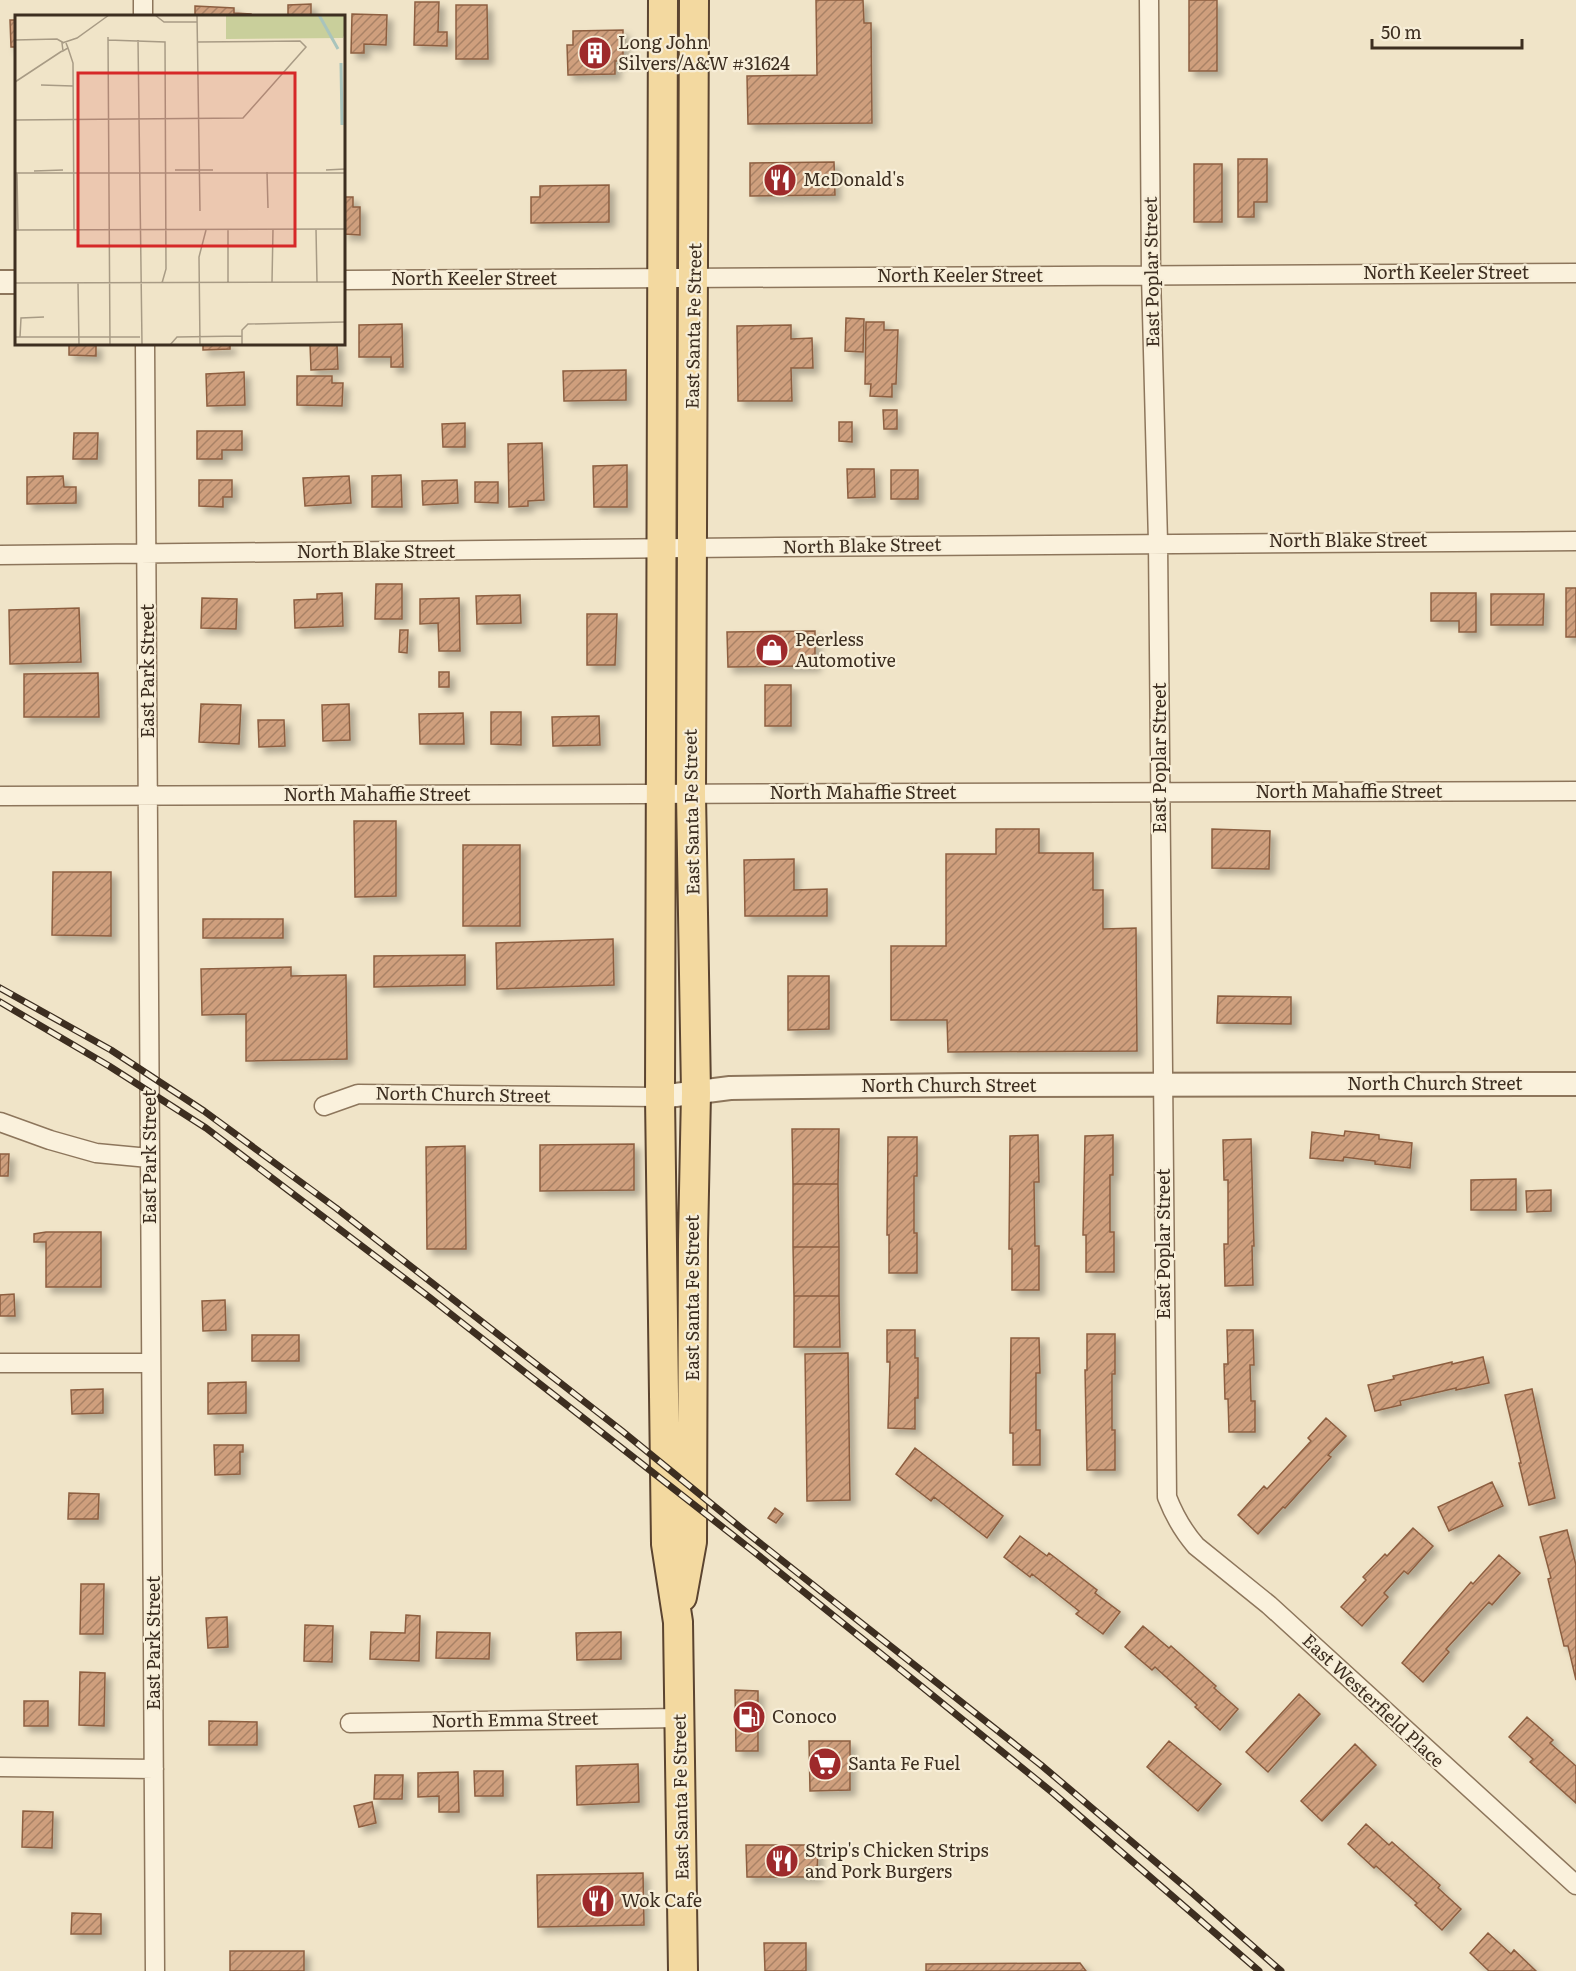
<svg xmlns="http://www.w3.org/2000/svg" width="1576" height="1971" viewBox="0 0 1576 1971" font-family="Literata,serif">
	<defs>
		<pattern id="building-hatch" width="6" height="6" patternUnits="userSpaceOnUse" patternTransform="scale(1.5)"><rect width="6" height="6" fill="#cf9f7d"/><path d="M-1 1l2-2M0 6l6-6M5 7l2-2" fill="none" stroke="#a98266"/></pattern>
		<filter id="shadow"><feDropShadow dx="5.5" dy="5.5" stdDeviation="3" flood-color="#0004"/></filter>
	</defs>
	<rect width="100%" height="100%" fill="#f0e4c8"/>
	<path fill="url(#building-hatch)" stroke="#8d5f41" stroke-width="1.5" filter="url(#shadow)" d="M816 0H863L864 23H871L872 123 748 124 747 76 817 75Z
		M1189 0H1217V71H1189Z
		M415 2H439L438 32H447V46L414 45Z
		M311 4V16H288V5Z
		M456 5H487L488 59H456Z
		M195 6 234 8V13L251 14V16H195Z
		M352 14 387 15 386 45 364 44V53H351Z
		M10 20H16V47H11Z
		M623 30V61H615V74L568 75 567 45H573V31Z
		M1238 159H1267V202H1254V217H1238Z
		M834 162 835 195 750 196V163Z
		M1194 164H1222V222H1194Z
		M609 185V222L531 223V197H540V186Z
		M344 197H353V207H360V235L344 234Z
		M846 318 864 319 863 352 845 351Z
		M866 322H884V330H898L896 384H892V397L870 396 871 384H865Z
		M402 324 403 367H391V357H359V325Z
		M791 325V339L812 338 813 368H791L792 401H738L737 326Z
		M69 344H96V356L69 355Z
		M203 344H230V349L203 350Z
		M310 344H337L338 369 311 370Z
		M626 370V400L564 401 563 371Z
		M244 372 245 405 207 406 206 374Z
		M297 376H332V383H343L342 406 297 405Z
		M883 410H897V429H884Z
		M839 422H852V442L839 441Z
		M465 423V447H443L442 424Z
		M197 431H242V450H222V459H197Z
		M74 433H98L97 459H73Z
		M542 443 544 500 528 501V506L509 507 508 444Z
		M627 465V507H594L593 466Z
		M847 469H874L875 497 848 498Z
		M891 470H918V499H891Z
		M401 475 402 507H372V476Z
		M63 476 64 487H76V503L27 504V477Z
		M349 476 351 503 305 506 303 478Z
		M199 480H232V497H223V507L199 506Z
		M457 480 458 503 423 505 422 481Z
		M475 482H498V503L475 502Z
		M376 584H402V619H375Z
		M1566 588H1576V637H1566Z
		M342 593 343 626 295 628 294 600 317 599V594Z
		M1431 593H1476V632H1459V621H1431Z
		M1491 594H1544L1543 625H1491Z
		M520 595 521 623 477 624 476 596Z
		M202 598 237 599 236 629 201 628Z
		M459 598 460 651H439L438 623 420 624V599Z
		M79 608 81 662 10 664 9 610Z
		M587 614H617L615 665H587Z
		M400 630H408L407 653 399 652Z
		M815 631V666L728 667 727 632Z
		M439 672H449V687H439Z
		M98 673 99 717H24V674Z
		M765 685H791V726H765Z
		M201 704 241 705 239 744 199 742Z
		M349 704 350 740 323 741 322 705Z
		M491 712H521V745L491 744Z
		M463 713 464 744H420L419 714Z
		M599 716 600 745 553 746 552 717Z
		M258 720H284L285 746 259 747Z
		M354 821H396V896L355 897Z
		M996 829H1039V853H1093V890H1103V929L1136 928 1137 1051 948 1052 947 1020H891V946H946V854H996Z
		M1212 829 1270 831 1269 869 1212 868Z
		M463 845H520V926H463Z
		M794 859V890L827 889V916H745L744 860Z
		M53 872H111V936L52 935Z
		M203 919H283V938H203Z
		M613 939 614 985 497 989 496 943Z
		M465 955V985L374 987V956Z
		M291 967V976L346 975 347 1059 246 1061V1014L202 1015 201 969Z
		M788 976H829V1029L788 1030Z
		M1218 996 1291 997V1024L1217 1023Z
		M792 1129H839L838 1184H793Z
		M1345 1131 1379 1135V1139L1412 1143 1410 1168 1375 1164V1161L1344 1157 1343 1161 1310 1158 1312 1132 1344 1136Z
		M1038 1135 1039 1182H1034L1035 1246H1039V1290H1012V1249H1009L1010 1136Z
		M1113 1135V1175H1110V1232H1114V1272H1086V1235H1083L1085 1136Z
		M888 1137H917V1176H914V1233H917V1273H889V1235H887Z
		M1251 1139 1254 1246H1252L1253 1285 1225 1286 1224 1244H1228V1180H1224L1223 1140Z
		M634 1144V1190L540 1191V1145Z
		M465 1146 466 1249H427L426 1147Z
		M0 1154H9L8 1176H0Z
		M1516 1179V1210H1471V1180Z
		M793 1184H838L839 1247H793Z
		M1551 1190V1211L1527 1212 1526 1191Z
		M46 1232H101V1287H46V1242H34V1234Z
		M793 1247H839V1296H794Z
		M14 1294 15 1316H0V1295Z
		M794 1296H839L840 1347H794Z
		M225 1300 226 1330 203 1331 202 1301Z
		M887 1330H915V1358H918V1398H915V1429L888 1428 890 1362H887Z
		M1227 1330H1253L1254 1365H1250L1251 1401H1255V1432H1229L1228 1399H1225L1224 1364H1228Z
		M1087 1334H1115V1374H1112V1430H1115V1470H1087L1085 1370H1087Z
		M252 1335H299V1361H252Z
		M1011 1338H1039L1040 1373H1036V1430H1040V1465H1013V1433H1010Z
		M848 1353 850 1500 807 1501 805 1354Z
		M1483 1357 1489 1383 1456 1390V1388L1400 1401 1401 1405 1375 1411 1368 1385 1394 1379 1393 1376 1452 1362V1364Z
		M246 1382V1413L208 1414V1383Z
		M103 1389V1413L72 1414 71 1390Z
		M1532 1389 1555 1498 1529 1505 1519 1463H1521L1505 1395Z
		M1326 1418 1346 1436 1328 1455 1331 1457 1285 1508 1283 1507 1258 1534 1238 1515 1264 1486 1267 1489 1311 1441 1308 1438Z
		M214 1445H243V1452H240V1474L215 1475Z
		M915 1448 1003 1516 987 1538 934 1497 931 1501 896 1474Z
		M1492 1482 1503 1506 1449 1531 1438 1507Z
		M69 1493 99 1494 98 1519H68Z
		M775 1508 783 1514 776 1523 768 1518Z
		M1413 1528 1433 1546 1408 1574 1404 1571 1384 1593 1388 1597 1362 1626 1341 1607 1366 1580 1363 1577 1385 1554 1387 1556Z
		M1567 1530 1576 1565V1680L1568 1646H1564L1548 1579 1551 1578 1540 1537Z
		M1020 1536 1047 1556 1049 1553 1097 1590 1095 1593 1120 1612 1103 1634 1076 1614 1079 1611 1032 1574 1030 1577 1004 1557Z
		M1499 1555 1520 1573 1492 1605 1489 1602 1446 1649 1449 1652 1423 1682 1402 1663 1471 1582 1473 1584Z
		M81 1584H104L103 1634H80Z
		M406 1615 420 1616 419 1661 370 1659 371 1632 405 1633Z
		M227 1617 228 1647 208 1648 206 1618Z
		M305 1625 333 1626 332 1662 304 1661Z
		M1143 1626 1169 1648 1171 1646 1216 1686 1214 1688 1238 1709 1220 1730 1195 1707 1197 1705 1155 1667 1152 1670 1125 1647Z
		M437 1632 490 1633 489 1659 436 1658Z
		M621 1632V1659L577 1660 576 1633Z
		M80 1672 105 1673 104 1726 79 1725Z
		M735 1690 758 1691V1751H736Z
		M1299 1694 1320 1714 1268 1772 1246 1752Z
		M24 1701H48V1726H24Z
		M1527 1717 1553 1740 1550 1743 1576 1766V1803L1530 1762 1533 1759 1509 1737Z
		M209 1721 257 1722V1745H209Z
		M809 1741H850V1790L810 1791Z
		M1169 1741 1221 1784 1198 1811 1147 1767Z
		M1355 1744 1376 1765 1322 1821 1301 1801Z
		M638 1764 639 1802 577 1805 576 1766Z
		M474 1771H503V1796H475Z
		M458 1772 459 1812H439V1796L418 1797V1773Z
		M375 1775H403L402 1799H374Z
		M372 1802 376 1823 359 1827 354 1806Z
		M23 1811 53 1812 52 1848 22 1847Z
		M1366 1824 1389 1845 1392 1842 1440 1885 1438 1888 1461 1909 1442 1930 1415 1905 1417 1903 1376 1866 1374 1868 1348 1844Z
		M746 1845H818L817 1877H747Z
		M643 1873 644 1925 538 1927 537 1875Z
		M72 1913 101 1914V1934H71Z
		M1488 1933 1511 1954 1514 1950 1536 1971H1489L1470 1953Z
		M764 1943H806V1971H765Z
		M230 1951H304V1971H230Z
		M1080 1963 1086 1971H926V1964Z"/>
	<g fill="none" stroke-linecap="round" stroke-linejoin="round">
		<g stroke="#8d765c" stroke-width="21">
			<path id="minor" d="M143 0V16
				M1149 0 1151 275 1158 542 1167 1497C1174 1515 1183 1531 1196 1546L1269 1605 1576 1885
				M344 280 1576 273
				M145 344 155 1971
				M0 555C525 551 1051 542 1576 541
				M0 796 1576 791
				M324 1106 358 1094 660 1097
				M0 1122 50 1140 96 1153 149 1158
				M0 1363H151
				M350 1723 680 1718
				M0 1767 154 1769"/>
		</g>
		<g stroke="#8d765c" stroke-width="26">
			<path id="tertiary" d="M0 282H16
				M660 1097 730 1088 964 1085 1576 1084"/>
		</g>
		<g stroke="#5b4430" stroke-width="32">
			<path id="primary" d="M663 0 660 1097 666 1544 678 1622 683 1971
				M682 1597 692 1542 693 1240 696 1093 691 794 694 0"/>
		</g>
		<use href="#minor" stroke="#faf1dc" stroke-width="18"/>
		<use href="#tertiary" stroke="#faf1dc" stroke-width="22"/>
		<use href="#primary" stroke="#f3d9a0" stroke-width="28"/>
		<g stroke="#3d2e20" stroke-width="7">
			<path id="rail" d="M0 988 111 1050 204 1111 336 1208 622 1431 746 1532 1041 1765 1190 1891 1281 1971
				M0 1002 109 1066 206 1128 429 1297 753 1551 921 1686 1053 1793 1259 1971"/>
		</g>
		<use href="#rail" stroke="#f7eed8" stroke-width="4.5" stroke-dasharray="14" stroke-linecap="butt"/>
	</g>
	<defs>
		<g id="building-disc" transform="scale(1.725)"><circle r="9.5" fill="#9e2a2b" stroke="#f7eed8"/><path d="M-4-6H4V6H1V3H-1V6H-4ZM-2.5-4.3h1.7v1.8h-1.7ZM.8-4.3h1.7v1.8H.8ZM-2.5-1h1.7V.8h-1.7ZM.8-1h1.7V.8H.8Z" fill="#fff"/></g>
		<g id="restaurant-disc" transform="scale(1.725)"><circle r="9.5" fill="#9e2a2b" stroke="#f7eed8"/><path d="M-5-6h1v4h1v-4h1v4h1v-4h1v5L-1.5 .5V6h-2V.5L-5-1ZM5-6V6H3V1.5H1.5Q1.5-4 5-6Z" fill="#fff"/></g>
		<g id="shop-disc" transform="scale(1.725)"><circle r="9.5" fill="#9e2a2b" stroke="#f7eed8"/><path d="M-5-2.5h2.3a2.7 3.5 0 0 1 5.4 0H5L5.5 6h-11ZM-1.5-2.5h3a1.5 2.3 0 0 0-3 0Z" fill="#fff"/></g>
		<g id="fuel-disc" transform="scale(1.725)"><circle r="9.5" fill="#9e2a2b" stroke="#f7eed8"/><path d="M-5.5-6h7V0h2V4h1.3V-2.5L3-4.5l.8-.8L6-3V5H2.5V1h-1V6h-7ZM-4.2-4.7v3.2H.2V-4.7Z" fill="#fff"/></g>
		<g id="supermarket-disc" transform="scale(1.725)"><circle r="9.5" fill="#9e2a2b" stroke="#f7eed8"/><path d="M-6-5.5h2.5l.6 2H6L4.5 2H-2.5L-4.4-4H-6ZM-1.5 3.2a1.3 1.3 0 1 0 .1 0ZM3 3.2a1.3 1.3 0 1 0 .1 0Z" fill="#fff"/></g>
	</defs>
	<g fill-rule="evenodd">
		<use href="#building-disc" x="595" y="53"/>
		<use href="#restaurant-disc" x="780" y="180"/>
		<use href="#shop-disc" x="772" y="650"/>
		<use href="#fuel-disc" x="749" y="1717"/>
		<use href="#supermarket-disc" x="825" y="1764"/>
		<use href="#restaurant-disc" x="782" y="1861"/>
		<use href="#restaurant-disc" x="598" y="1901"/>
	</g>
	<g text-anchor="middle" stroke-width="4.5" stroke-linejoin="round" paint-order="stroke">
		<g font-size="18" fill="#3d2e20" stroke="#f7eed8" text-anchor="start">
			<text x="618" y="49">Long John<tspan x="618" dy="21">Silvers/A&amp;W #31624</tspan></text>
			<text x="803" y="186">McDonald's</text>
			<text x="795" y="646">Peerless<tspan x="795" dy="21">Automotive</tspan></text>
			<text x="772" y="1723">Conoco</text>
			<text x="848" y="1770">Santa Fe Fuel</text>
			<text x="805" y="1857">Strip's Chicken Strips<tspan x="805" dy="21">and Pork Burgers</tspan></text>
			<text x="621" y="1907">Wok Cafe</text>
		</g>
		<g font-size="18" fill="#3d2e20" stroke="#f7eed8">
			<text transform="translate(1152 272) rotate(-91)" y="6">East Poplar Street</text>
			<text x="1446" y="279">North Keeler Street</text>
			<text x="960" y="282">North Keeler Street</text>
			<text x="474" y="285">North Keeler Street</text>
			<text transform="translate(694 326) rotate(-89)" y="6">East Santa Fe Street</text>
			<text x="1348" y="547">North Blake Street</text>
			<text transform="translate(862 546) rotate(-1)" y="6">North Blake Street</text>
			<text x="376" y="558">North Blake Street</text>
			<text transform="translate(148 671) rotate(-90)" y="6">East Park Street</text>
			<text transform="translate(1160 758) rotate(-90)" y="6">East Poplar Street</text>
			<text x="1349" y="798">North Mahaffie Street</text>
			<text x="863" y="799">North Mahaffie Street</text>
			<text x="377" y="801">North Mahaffie Street</text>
			<text transform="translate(692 812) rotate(-91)" y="6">East Santa Fe Street</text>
			<text x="1435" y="1090">North Church Street</text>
			<text x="949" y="1092">North Church Street</text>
			<text transform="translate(463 1095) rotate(1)" y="6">North Church Street</text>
			<text transform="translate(150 1157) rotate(-90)" y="6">East Park Street</text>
			<text transform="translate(1164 1244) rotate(-90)" y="6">East Poplar Street</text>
			<text transform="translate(693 1298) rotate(-90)" y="6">East Santa Fe Street</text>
			<text transform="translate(154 1643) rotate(-90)" y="6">East Park Street</text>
			<text transform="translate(1373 1701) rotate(43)" y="6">East Westerfield Place</text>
			<text transform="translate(515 1720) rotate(-1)" y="6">North Emma Street</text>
			<text transform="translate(681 1797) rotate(-91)" y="6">East Santa Fe Street</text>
		</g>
	</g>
	<g transform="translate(15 15)">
		<rect width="330" height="330" fill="#f0e4c8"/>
		<path d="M211 0H330V18L328 23 211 24Z" fill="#c9cf9b"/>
		<path fill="none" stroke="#a9c4bc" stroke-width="3" d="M304 0 323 34M326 48 327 110"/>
		<path fill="none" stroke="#a89b85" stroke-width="1.5" d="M140 0 149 7H182M182 0 185 196M93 22 95 330M0 25 42 24 49 28M93 25 150 27 151 254 147 268M123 25 127 329M51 28 53 33 48 36 47 28 62 23 94 0M53 33 58 48 59 215M0 67 47 36M26 70 58 71M0 105 228 103 291 32 285 26 182 27M160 155H198M311 155 330 154M19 156 48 155M252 157 253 193M0 158H330M2 158 3 215M301 214 302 267M0 215 330 214M213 215V268M257 267 258 214M0 268 330 267M63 268 64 330M0 322H125M5 322 6 303 29 302M155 330 162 322 227 321M185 330 184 242 191 215M227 330V315L233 309 330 307"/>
		<path fill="#d62828" fill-opacity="0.15" stroke="#d62828" stroke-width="3" d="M63 58H280V231H63Z"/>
		<rect width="330" height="330" fill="none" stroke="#3d2e20" stroke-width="3"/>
	</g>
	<path d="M1372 39v9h150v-9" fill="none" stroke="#3d2e20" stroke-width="3"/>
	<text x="1381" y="39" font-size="18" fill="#3d2e20" stroke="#f7eed8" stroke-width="4.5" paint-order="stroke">50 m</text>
</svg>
